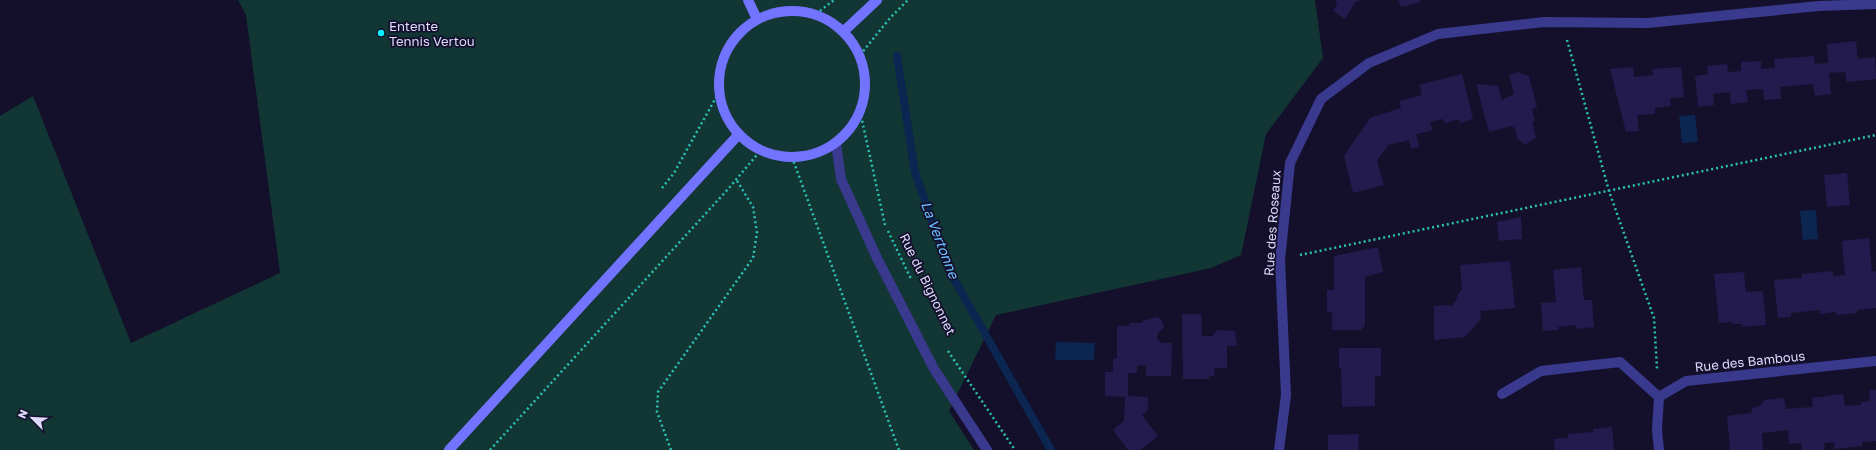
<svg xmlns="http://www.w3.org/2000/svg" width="1876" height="450" viewBox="0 0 1876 450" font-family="'Golos Text',sans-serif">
	<rect width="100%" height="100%" fill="#14102c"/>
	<path fill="#123634" d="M238 0H1315L1323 58 1266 134 1241 255 1211 268 996 315 949 411 974 450H0V116L33 96 131 343 280 273 246 15Z"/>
	<path fill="#0a2651" d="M1695 115 1698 142 1682 143 1679 116Z
		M1816 210 1818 239 1803 240 1800 211Z
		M1056 342 1095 343 1094 360H1055Z"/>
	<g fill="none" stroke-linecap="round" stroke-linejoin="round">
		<path stroke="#0a2651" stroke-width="8" d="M897 56 915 172 950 272 1051 450"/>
	</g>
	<path fill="#231b4e" d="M1336 0H1361L1355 2 1345 19 1333 11 1337 4Z
		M1398 0H1420L1421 2 1401 7Z
		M1856 41 1858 59 1875 57 1876 79 1847 82 1845 72 1829 73 1831 94 1815 96 1813 84 1780 87 1781 99 1764 100 1763 89 1746 90 1748 102 1731 104 1730 92 1713 94 1714 105 1698 107 1695 76 1708 74 1707 66 1727 64 1728 72 1741 71V62L1761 61V69L1775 68 1774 59 1814 56 1815 64 1828 63 1827 44Z
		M1633 67 1634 77 1653 75 1652 69 1681 67 1684 97 1670 98 1671 106 1655 108V114L1637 115 1639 131 1626 132 1610 69Z
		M1518 72 1529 76 1537 107 1532 109 1535 121 1532 122 1536 138 1525 145 1517 138 1515 128 1511 126 1489 132 1476 84 1498 86 1502 100 1514 94 1509 75Z
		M1462 74 1473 119 1460 123 1459 119 1445 123 1443 119 1430 122 1433 130 1416 134 1419 147 1411 149 1409 140 1388 145 1377 161 1384 185 1353 193 1344 156 1370 118 1401 108 1399 101 1422 95 1419 85Z
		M1847 173 1850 205 1827 207 1824 175Z
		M1521 217 1522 239 1499 241 1497 222Z
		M1869 238 1872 272 1876 271V308L1857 310V313L1837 315 1836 312 1820 314V310L1791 313V317L1778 318 1774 280 1802 278V274L1833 271V276L1845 275 1842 241Z
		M1378 247 1383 272 1365 277V326L1360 330H1332V312L1327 311V290H1334V256Z
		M1510 261 1515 308 1480 311 1481 319 1465 337 1434 340V306L1449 305 1451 307 1458 298 1456 297 1462 289 1460 265Z
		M1581 267 1584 300H1592L1594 327 1577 329 1576 325 1558 327 1559 330 1543 331 1541 303 1556 302 1553 270Z
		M1744 272 1746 292 1763 291 1766 325 1743 327 1742 324H1732V322L1719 323 1714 274Z
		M1182 314H1201L1202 336H1213L1217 330 1235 331 1237 346H1227V368H1215L1214 376H1209V379H1183Z
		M1158 317 1163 322 1164 327 1158 333 1157 339 1162 343H1172L1171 376H1146V365L1137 366V373H1128V396L1148 397V410L1142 415 1158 436 1140 450H1128L1113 430 1124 421 1125 397 1105 396V372H1113V359L1117 358V326H1129V323H1142V321Z
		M1339 348H1381V376L1375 377V406L1342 407 1341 368H1339Z
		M1869 390H1876V441L1862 442V446L1835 449 1834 442 1824 443 1825 447 1823 450H1802L1801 443 1789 444 1788 430 1762 433 1763 450H1730L1727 416 1751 413 1753 408 1760 406 1764 400 1784 398 1786 409 1813 407 1812 398 1843 394 1845 406 1861 405V402L1870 401Z
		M1612 427 1614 450H1555L1554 439 1568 438V434L1593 432V429Z
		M1359 434 1358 450H1328V435Z"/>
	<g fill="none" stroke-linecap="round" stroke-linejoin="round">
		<path stroke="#2ac3b5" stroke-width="2.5" stroke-dasharray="2 3" stroke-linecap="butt" d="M816 14 834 0
			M1567 40 1609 191 1654 318 1657 369
			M860 55 890 18 908 0
			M860 111 885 225
			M792 157 899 450
			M662 188 674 173 719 92
			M888 231 911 279
			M1300 255 1876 135
			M948 351 1015 450
			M490 450 729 188 761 150
			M671 450 657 412 658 392 753 258 757 233 753 207 736 179"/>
		<path stroke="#39398d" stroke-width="10" d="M836 143 841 179 877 258 934 369 987 450
			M1502 394 1541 371 1620 362 1659 397
			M1279 450 1286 395 1280 260 1290 163 1321 99 1369 63 1438 34 1544 22 1648 23 1819 6 1876 4
			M1659 450 1657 430 1659 397 1686 381 1876 361"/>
		<path stroke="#7273ff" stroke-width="10" d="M748 0 757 19
			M719 84a73 73 0 1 1 146 0a73 73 0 1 1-146 0Z
			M844 31 877 0
			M449 450 739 134"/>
	</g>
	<circle fill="#07efff" stroke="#14102c" stroke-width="1.5" cx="381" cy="33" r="4"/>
	<g text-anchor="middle" stroke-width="3.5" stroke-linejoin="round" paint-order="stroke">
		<g font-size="13" fill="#dedbff" stroke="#14102c" text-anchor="start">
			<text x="389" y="31">Entente<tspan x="389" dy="15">Tennis Vertou</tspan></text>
		</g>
		<g font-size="13" fill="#dedbff" stroke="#14102c">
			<text transform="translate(1272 223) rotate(-86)" y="5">Rue des Roseaux</text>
			<text transform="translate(928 284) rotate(64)" y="5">Rue du Bignonnet</text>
			<text transform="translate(1750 361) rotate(-6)" y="5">Rue des Bambous</text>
		</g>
		<g font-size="14" font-style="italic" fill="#69bfff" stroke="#14102c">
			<text transform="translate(940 240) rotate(69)" y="5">La Vertonne</text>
		</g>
	</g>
	<g transform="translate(32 418) rotate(294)" stroke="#14102c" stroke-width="3" paint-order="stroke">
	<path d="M0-3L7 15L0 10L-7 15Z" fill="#dedbff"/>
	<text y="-6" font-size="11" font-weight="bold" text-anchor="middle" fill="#dedbff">N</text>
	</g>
</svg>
